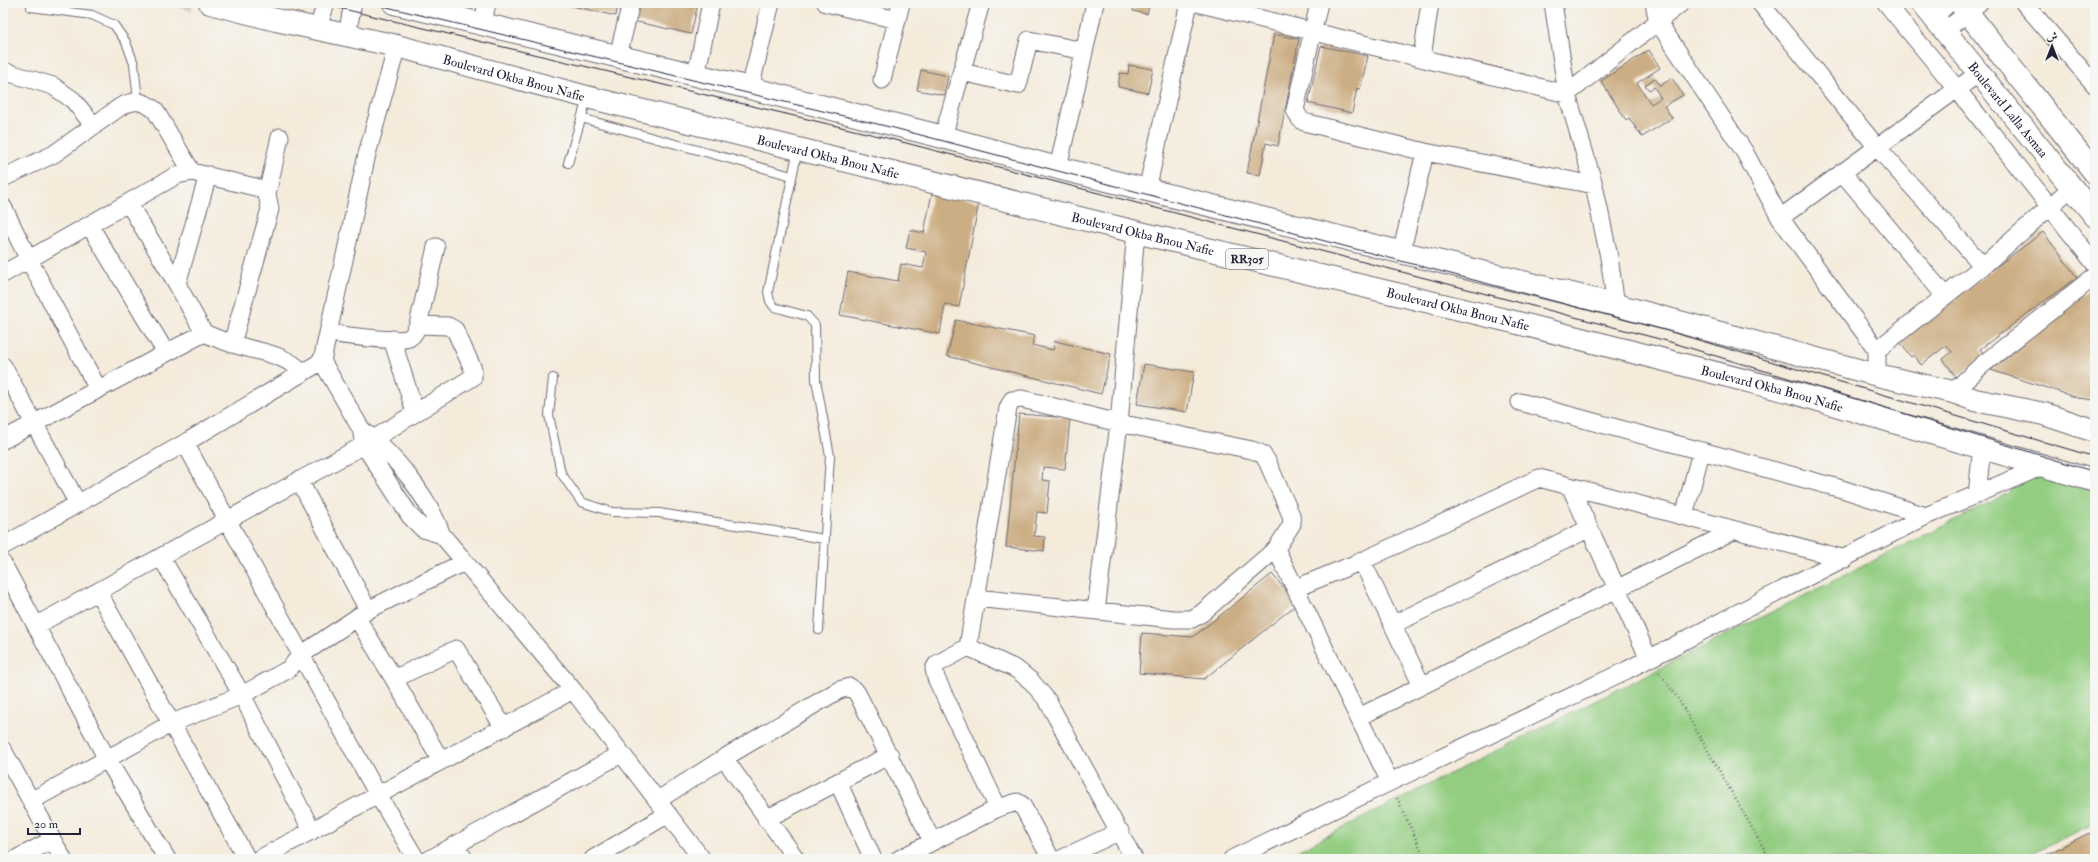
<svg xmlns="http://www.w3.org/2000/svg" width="2098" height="862" viewBox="0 0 2098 862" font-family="'IM FELL Double Pica',Amiri,serif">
	<rect width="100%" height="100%" fill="#f6f6f2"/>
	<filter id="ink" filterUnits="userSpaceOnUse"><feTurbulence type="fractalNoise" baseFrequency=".025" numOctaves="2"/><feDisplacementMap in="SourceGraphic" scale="8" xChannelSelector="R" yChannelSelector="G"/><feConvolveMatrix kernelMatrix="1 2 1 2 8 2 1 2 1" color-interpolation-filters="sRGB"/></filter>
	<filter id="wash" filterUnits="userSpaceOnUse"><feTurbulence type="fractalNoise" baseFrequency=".012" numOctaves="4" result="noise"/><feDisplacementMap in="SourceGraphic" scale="16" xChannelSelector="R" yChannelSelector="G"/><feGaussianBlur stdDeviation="0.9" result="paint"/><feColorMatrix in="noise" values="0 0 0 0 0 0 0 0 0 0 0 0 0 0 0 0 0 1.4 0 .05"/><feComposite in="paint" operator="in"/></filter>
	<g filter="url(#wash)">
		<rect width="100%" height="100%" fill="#f4ebdb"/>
		<path fill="#ccc2b9" d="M166 3H192V11Z"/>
		<path fill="#93cd81" stroke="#5a785e" d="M2028 465 2095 487V823L2021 859H1281L2008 493Z"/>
		<g id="blocks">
			<path fill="#ccae84" d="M559 3H618L616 16Z
				M638 3H659L667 5V3H698L691 34 633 21Z
				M1134 3H1150L1147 14 1133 11Z
				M1274 34 1299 39 1278 146 1266 143 1260 175 1247 173Z
				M1321 46 1368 56 1360 89 1357 88 1352 113 1308 103Z
				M1649 50 1660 68 1637 83 1651 104 1661 98 1654 87 1649 90 1645 85 1655 78 1660 86 1672 78 1683 95 1664 106 1672 118 1642 137 1629 118 1626 120 1601 81Z
				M1129 65 1153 69 1148 93 1118 87 1120 73 1128 74Z
				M921 70 948 76 944 95 917 90Z
				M932 193 979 202 959 307 945 304 940 334 840 315 848 272 898 281 901 264 923 268 926 252 906 248 910 230 924 233Z
				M2043 232 2077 277 1980 349 1985 356 1956 377 1943 359 1952 352 1947 345 1921 365 1914 355 1911 357 1898 340Z
				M2090 290 2095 296V400L2078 398 1991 370Z
				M956 320 1035 336 1032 345 1053 350 1055 341 1111 354 1101 394 947 356Z
				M1144 364 1194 372 1187 412 1137 404Z
				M1019 414 1070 418 1065 469 1043 467 1042 480 1050 481 1047 513 1037 512 1034 536 1045 537 1044 551 1006 547Z
				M1272 574 1297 604 1204 679 1139 673 1142 633 1193 637Z
				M2089 833 2095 844V859H2038Z"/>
		</g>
	</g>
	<g filter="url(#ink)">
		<use href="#blocks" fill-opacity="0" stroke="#6c6873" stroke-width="1"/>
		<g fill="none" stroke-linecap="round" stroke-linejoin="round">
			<g stroke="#6c6873" stroke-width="10">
				<path id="service" d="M31 7 92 15 114 25 126 42 134 64 138 100
					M581 118 792 176
					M798 149 768 292 770 301 774 307 807 316 815 325 816 380 830 456 819 630
					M568 163 587 99
					M553 378 549 415 561 473 581 502 612 512 659 513 825 539"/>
			</g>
			<g stroke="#6c6873" stroke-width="19">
				<path id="minor" d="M826 3 897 20 901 3
					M1197 3 1567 94 1681 3
					M1319 3 1295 110 1300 119 1304 122 1425 152 1594 185
					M1553 3 1567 94 1594 185 1609 257 1616 305
					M1654 3 1658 22 1744 151 1780 218 1877 350
					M1760 3 1876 146 1983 266
					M1886 3 1957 89 2095 264
					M2024 3 2095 85
					M1934 17 1949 3
					M483 23 487 3
					M318 28 326 3
					M1945 31 1979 3
					M347 35 353 3
					M397 46 367 154 322 361 361 429 364 445 410 516 423 529 442 535
					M618 56 631 3
					M1422 57 1430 3
					M3 71 53 86 73 100 94 126
					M962 72 1018 85 1029 40 1084 51
					M696 76 711 3
					M882 80 897 20
					M750 88 771 3
					M943 137 981 3
					M1058 168 1095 3
					M1842 172 1945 296
					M3 178 54 154 120 107C134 99 142 100 155 110L192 172
					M1147 190 1189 3
					M267 194 280 137
					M129 204 177 284 204 333C213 337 223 341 233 344 257 352 285 353 303 373
					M3 207 29 260 98 389
					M1780 218 1979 73
					M90 226 166 353
					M1401 254 1425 152
					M3 274 177 175 192 172 259 188 267 194 270 209 232 344
					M177 284 208 175
					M328 333C343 335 397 343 409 338 414 335 416 330 418 325L436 247
					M392 339 415 412
					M3 366 78 504
					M1877 375V350L1983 266 2071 188
					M1953 392 1982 365 2095 276
					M1520 402 1842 489 1926 516
					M361 429C395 455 427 494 442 535L573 690 702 859
					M3 440 204 333
					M185 443 378 795 416 859
					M299 480 368 610
					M1570 486 1649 659
					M1977 495 1982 447
					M1684 516 1701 452
					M3 546 185 443 322 361
					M1276 549 1390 782
					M161 557 242 695 312 831
					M1362 561 1422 686
					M3 564 107 759 167 859
					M1296 588 1362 561 1539 478 1845 559
					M98 592 247 859
					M1096 611 1119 423 1136 232
					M357 618 394 679 441 761
					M1394 624 1588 529
					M37 625 364 445 473 377V369L455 330 448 326 418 325
					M968 647 1008 408 1012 400 1022 399 1119 423 1252 450 1262 454 1267 461 1291 515 1292 524 1276 549 1202 613 1192 619H1173L976 598
					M968 647 1016 669 1031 681 1047 700 1134 859
					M968 647 937 664 934 669 936 678 998 808
					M394 679 456 649 504 728
					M1359 717 1735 530
					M3 750 63 859
					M724 758 796 859
					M838 782 873 859
					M658 800 724 758 839 690 850 687 857 693 932 841
					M31 801 172 723 242 695 289 669 301 655 368 610 464 562
					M766 819 890 755
					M456 845 464 859
					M16 859 52 840
					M259 859 573 690
					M430 859 621 754
					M593 859 668 814
					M899 859 998 808 1017 802 1022 805 1051 859
					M1061 859 1120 831
					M1232 859 1390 782 1627 670 1926 516 2043 466"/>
			</g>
			<g stroke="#6c6873" stroke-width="24">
				<g id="secondary">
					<path id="s1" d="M1922 3 2095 216"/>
					<path d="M1960 3 2095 173"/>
				</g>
			</g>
			<g stroke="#6c6873" stroke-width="24">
				<g id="primary">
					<path id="s2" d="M210 3 276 20 397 46 587 97 1136 232 1518 323 1791 392 2095 481"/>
					<path d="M394 3 750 88 943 137 1058 168 1616 305 1877 375 1953 392 1975 400 2044 414 2095 431"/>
				</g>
			</g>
			<path stroke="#6c6873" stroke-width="2.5" stroke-dasharray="1 3" stroke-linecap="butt" d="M1659 672 1677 697 1770 859
				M1397 798 1425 859"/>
			<use href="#service" stroke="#fff" stroke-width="8"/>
			<use href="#minor" stroke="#fff" stroke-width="17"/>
			<use href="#secondary" stroke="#fff" stroke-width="22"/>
			<use href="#primary" stroke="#fff" stroke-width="22"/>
			<path stroke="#22223b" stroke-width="1" d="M318 3 883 137 1667 341 2095 472
				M370 3 894 128 1668 331 2095 457"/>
		</g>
	</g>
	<g text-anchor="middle" stroke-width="3.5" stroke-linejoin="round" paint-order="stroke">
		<rect fill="#f6f6f2" stroke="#626272" stroke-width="1" x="1226" y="249" width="42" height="20" rx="3"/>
		<g font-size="12" font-weight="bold" fill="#22223b">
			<text x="1247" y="263">RR305</text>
		</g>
		<g font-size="13" fill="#22223b" stroke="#f6f6f2">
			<text dy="5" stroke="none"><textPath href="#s2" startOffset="313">Boulevard Okba Bnou Nafie</textPath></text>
			<text dy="5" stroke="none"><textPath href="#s1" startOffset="137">Boulevard Lalla Asmaa</textPath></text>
			<text dy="5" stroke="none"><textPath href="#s2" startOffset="637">Boulevard Okba Bnou Nafie</textPath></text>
			<text dy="5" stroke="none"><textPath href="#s2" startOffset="961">Boulevard Okba Bnou Nafie</textPath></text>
			<text dy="5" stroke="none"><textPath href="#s2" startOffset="1285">Boulevard Okba Bnou Nafie</textPath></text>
			<text dy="5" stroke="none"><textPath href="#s2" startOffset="1609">Boulevard Okba Bnou Nafie</textPath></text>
		</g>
	</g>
	<rect width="2098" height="862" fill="none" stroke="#f6f6f2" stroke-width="16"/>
	<g transform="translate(2052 46)" stroke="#f6f6f2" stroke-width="3" paint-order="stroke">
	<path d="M0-3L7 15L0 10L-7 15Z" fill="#22223b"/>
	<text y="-6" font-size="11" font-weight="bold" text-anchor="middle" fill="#22223b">ش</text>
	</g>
	<path d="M28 828v6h52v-6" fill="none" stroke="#22223b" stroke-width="2"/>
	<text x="34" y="828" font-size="12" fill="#22223b" stroke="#f6f6f2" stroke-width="3" paint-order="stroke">20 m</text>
</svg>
